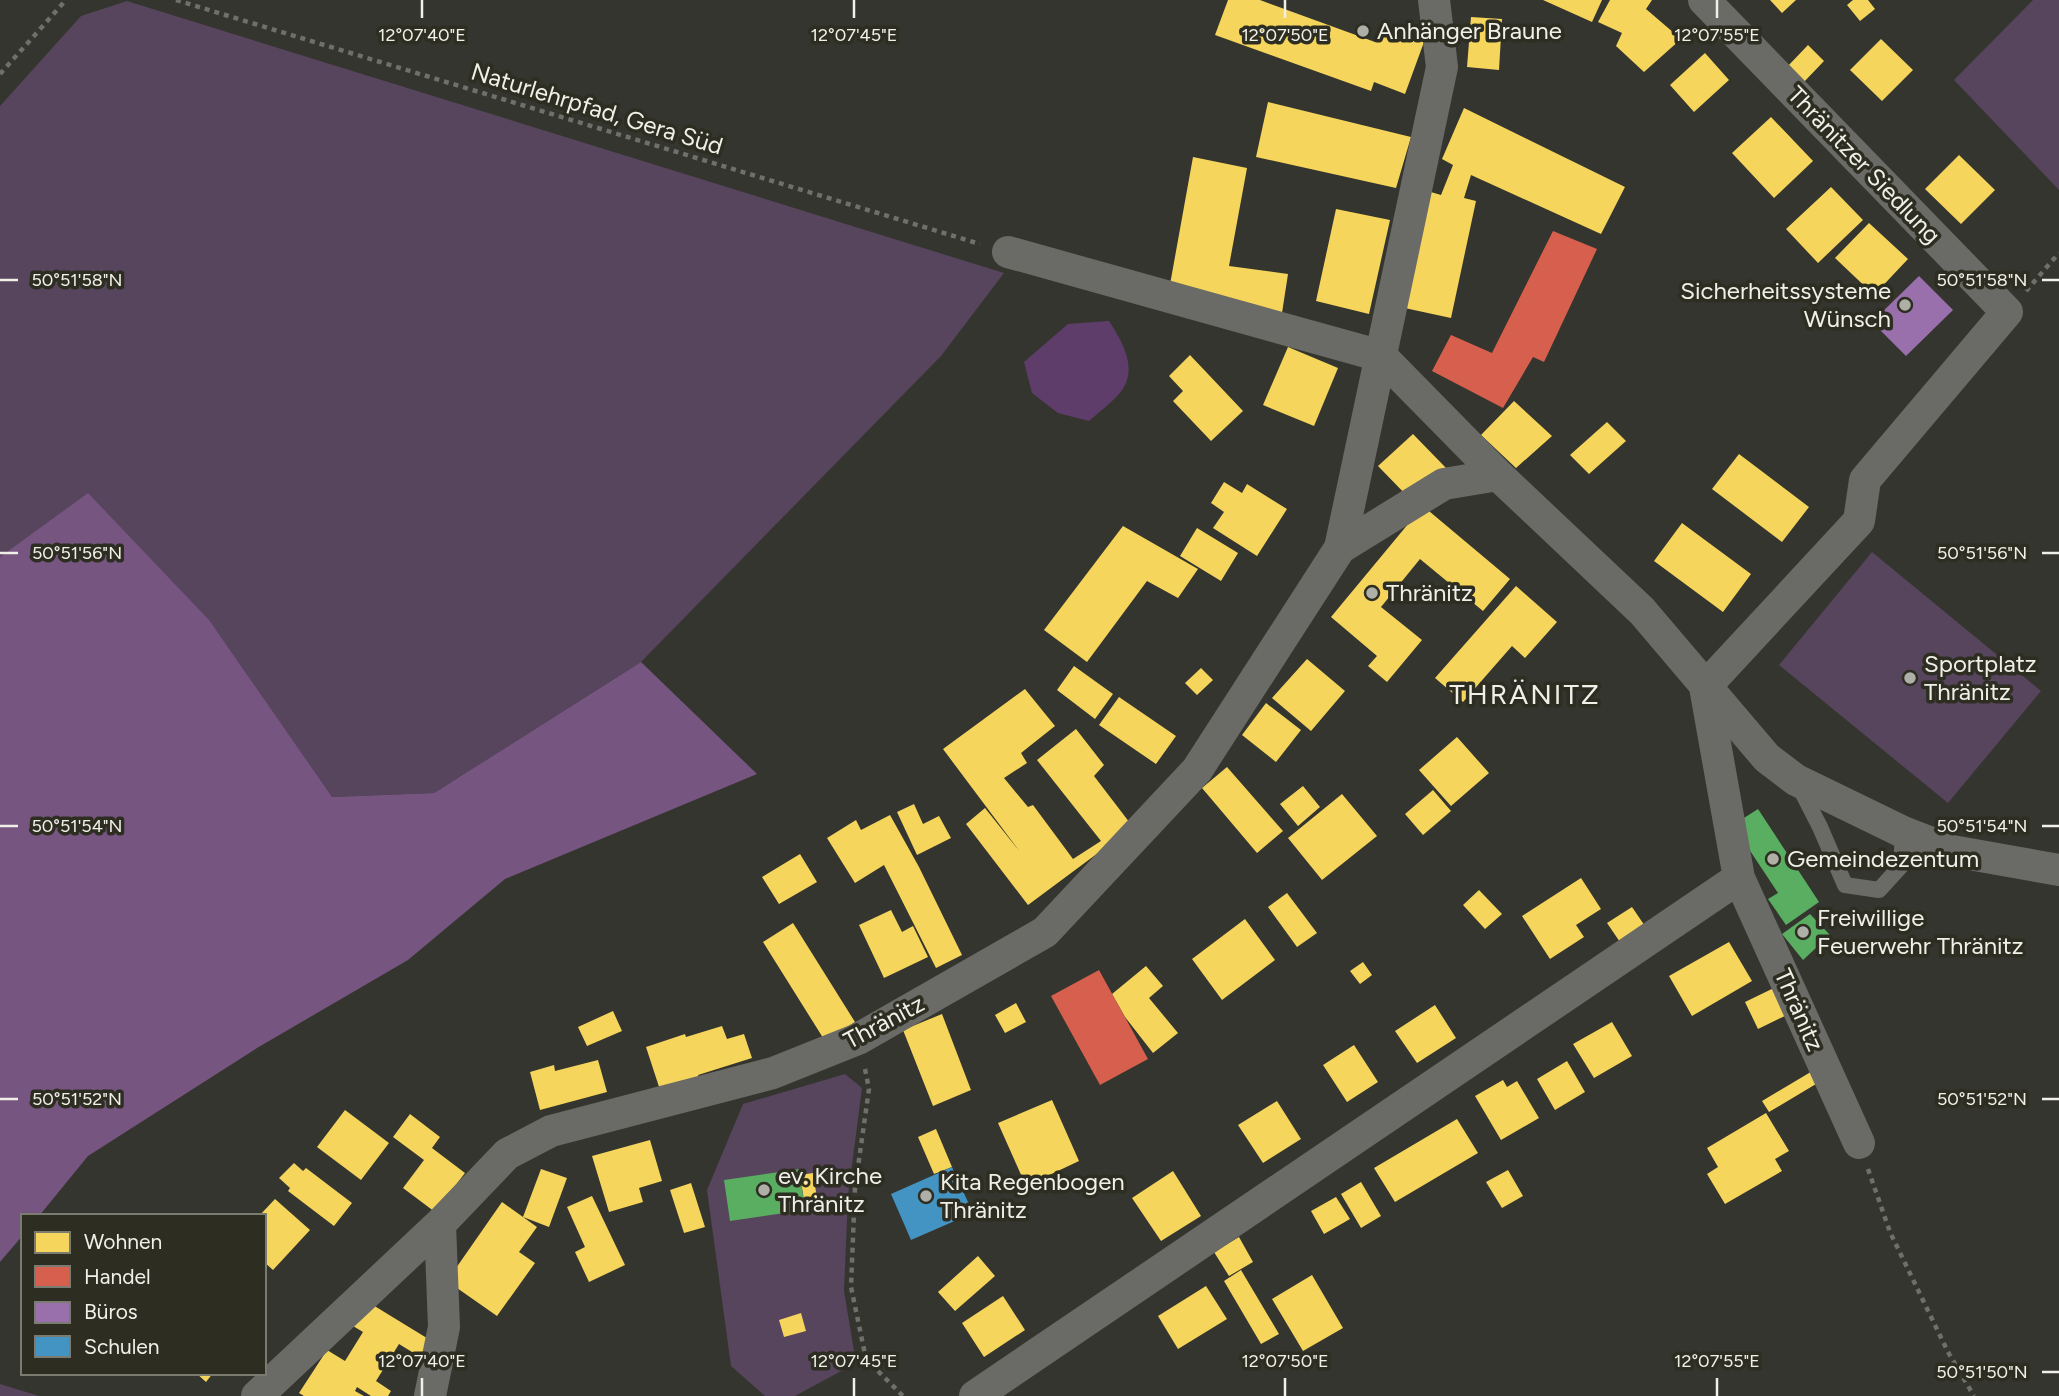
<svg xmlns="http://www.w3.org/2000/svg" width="2059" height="1396" viewBox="0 0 2059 1396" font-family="Figtree,sans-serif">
	<rect width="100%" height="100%" fill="#34352e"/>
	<path fill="#57445d" d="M2033 0H2059V190L1954 80Z
		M127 1 1004 273 941 356 641 662 434 793 332 797 0 557V106L81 16Z
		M1872 552 2041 691 1948 803 1779 665Z
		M845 1074 862 1088 848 1196 844 1291 856 1363 795 1396H765L731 1366 707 1190 743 1104Z
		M0 1384 39 1396H0Z"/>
	<path fill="#765581" d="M88 493 209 620 332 797 434 793 641 662 757 774 505 879 408 960 257 1048 88 1156 39 1216H23V1235L0 1262V557Z"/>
	<path fill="#5f3d6b" d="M1109 321C1120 338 1137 365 1124 387 1118 398 1099 412 1089 421L1058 413 1032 393 1024 362 1068 324Z"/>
	<path fill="#f6d55c" d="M1228 0H1260L1375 42 1381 26 1424 42 1405 94 1374 82 1371 91 1215 35Z
		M1543 0H1602L1592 22Z
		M1610 0H1652L1646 9 1681 39 1644 72 1616 46 1622 33 1598 22Z
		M1770 0H1796L1782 13Z
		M1853 0H1868L1875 9 1860 21 1847 5Z
		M1471 17 1502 19 1499 70 1467 67Z
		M1881 39 1913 70 1882 101 1850 70Z
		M1808 45 1824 61 1803 83 1787 67Z
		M1705 53 1729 80 1694 112 1670 85Z
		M1268 102 1411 137 1396 188 1256 157Z
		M1464 108 1625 187 1601 234 1471 175 1464 198 1476 201 1451 318 1400 307 1424 190 1441 195 1453 165 1442 159Z
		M1771 117 1813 161 1774 198 1732 153Z
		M1959 155 1995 190 1961 224 1925 189Z
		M1193 157 1247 168 1229 266 1288 274 1282 313 1169 290Z
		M1831 187 1863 220 1818 263 1786 229Z
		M1336 209 1390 220 1369 314 1316 301Z
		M1869 223 1908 259 1874 295 1835 258Z
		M1288 347 1338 368 1314 426 1263 405Z
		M1190 355 1243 411 1211 441 1173 401 1183 391 1169 376Z
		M1514 401 1552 436 1516 468 1481 435Z
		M1607 422 1626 441 1589 474 1570 455Z
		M1413 434 1447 469 1412 501 1378 466Z
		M1739 454 1809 507 1782 542 1712 489Z
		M1224 482 1242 493 1247 484 1287 509 1257 556 1213 528 1224 512 1211 503Z
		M1423 506 1510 579 1483 611 1420 559 1381 607 1422 640 1387 682 1368 666 1377 656 1331 617Z
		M1682 523 1751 574 1723 612 1654 561Z
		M1123 526 1198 569 1178 598 1147 581 1087 662 1044 630Z
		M1197 528 1238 553 1221 581 1180 556Z
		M1516 586 1557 622 1525 658 1512 646 1463 702 1435 678Z
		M1307 659 1345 691 1311 731 1272 698Z
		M1074 666 1113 694 1095 719 1057 690Z
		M1201 668 1213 680 1197 695 1185 683Z
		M1025 689 1055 726 1021 753 1027 763 1004 778 1028 807 1033 805 1073 859 1101 841 1037 760 1076 729 1104 765 1094 776 1133 827 1028 905 966 824 985 808 1020 852 943 749Z
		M1119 697 1176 736 1156 764 1099 725Z
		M1266 703 1301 730 1276 762 1242 735Z
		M1457 737 1489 773 1451 806 1419 770Z
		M1227 767 1283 831 1257 853 1202 788Z
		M1303 786 1320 807 1298 826 1280 804Z
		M1433 790 1451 811 1423 835 1405 814Z
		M1342 794 1377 836 1322 880 1288 838Z
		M914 804 923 824 939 816 951 838 917 855 897 812Z
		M890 815 919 867 962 955 936 968 884 865 855 883 827 838 856 820 861 830Z
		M800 854 817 882 779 904 762 877Z
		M1581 878 1601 909 1576 925 1584 937 1550 959 1522 916Z
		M1479 890 1502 914 1485 929 1463 905Z
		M1287 893 1317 933 1297 947 1268 907Z
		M1632 907 1647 929 1622 945 1607 923Z
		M891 910 902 932 913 926 928 957 884 978 859 925Z
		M1245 919 1275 960 1222 1000 1192 959Z
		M793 923 855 1022 825 1041 763 942Z
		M1729 942 1752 981 1692 1016 1669 976Z
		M1363 962 1372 975 1360 984 1350 971Z
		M1146 966 1163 986 1149 998 1178 1033 1153 1053 1125 1017 1112 994Z
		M1778 986 1791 1013 1758 1029 1745 1002Z
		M1016 1003 1026 1022 1005 1033 995 1015Z
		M1435 1005 1456 1038 1417 1063 1395 1031Z
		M613 1011 622 1031 587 1046 578 1027Z
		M942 1014 971 1090 933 1106 903 1030Z
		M1612 1022 1632 1056 1594 1078 1573 1044Z
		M722 1026 727 1039 744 1034 752 1058 698 1075 701 1083 662 1096 646 1047 685 1034 686 1037Z
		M1354 1045 1378 1082 1347 1102 1323 1065Z
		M598 1060 607 1092 540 1110 530 1072 554 1065 555 1071Z
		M1567 1061 1585 1092 1555 1110 1537 1079Z
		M1814 1070 1821 1081 1769 1112 1762 1101Z
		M1503 1080 1507 1087 1517 1081 1539 1118 1501 1140 1475 1096Z
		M1052 1100 1079 1161 1026 1186 998 1123Z
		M1277 1101 1301 1139 1263 1163 1238 1125Z
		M345 1110 389 1143 361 1180 317 1147Z
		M1766 1113 1789 1151 1775 1159 1782 1171 1725 1204 1707 1174 1718 1167 1707 1148Z
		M410 1114 440 1137 432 1148 465 1173 435 1212 403 1188 424 1160 393 1137Z
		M1457 1119 1478 1153 1395 1202 1374 1168Z
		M936 1129 952 1167 934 1174 918 1137Z
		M650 1140 662 1181 639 1188 643 1202 609 1212 592 1156Z
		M294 1163 303 1171 306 1168 352 1203 334 1226 288 1191 290 1188 279 1178Z
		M541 1169 567 1178 549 1227 523 1217 537 1227 519 1252 535 1263 497 1316 447 1281 502 1202 523 1217Z
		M1508 1170 1523 1196 1502 1208 1486 1182Z
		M1173 1171 1201 1216 1161 1241 1132 1198Z
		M813 1173 817 1198 804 1200 800 1175Z
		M1361 1182 1381 1216 1361 1228 1341 1194Z
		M691 1183 705 1227 684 1233 670 1190Z
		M592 1196 625 1265 589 1282 575 1252 585 1247 567 1207Z
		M1336 1197 1350 1219 1324 1234 1311 1211Z
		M275 1199 310 1230 273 1270 264 1262V1216H259Z
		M1239 1237 1253 1262 1229 1276 1214 1252Z
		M978 1256 995 1276 955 1311 938 1292Z
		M1241 1270 1279 1334 1261 1344 1224 1281Z
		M1312 1275 1343 1328 1303 1351 1272 1299Z
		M1206 1286 1227 1319 1178 1349 1158 1316Z
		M1003 1296 1025 1330 984 1357 962 1323Z
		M368 1302 435 1343 425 1360 399 1344 376 1381 391 1391 388 1396H371L357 1387 355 1391 364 1396H304L299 1393 327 1350 345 1361 363 1332 353 1326Z
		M801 1313 806 1331 784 1337 779 1320Z
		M196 1373H213L206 1382Z"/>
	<path fill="#d6604d" d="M1553 231 1597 249 1544 362 1533 357 1503 408 1432 371 1451 335 1492 353Z
		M1099 970 1148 1059 1100 1085 1051 996Z"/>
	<path fill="#9970ab" d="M1919 276 1953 310 1906 356 1872 322Z"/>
	<path fill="#4393c3" d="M952 1167 973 1213 911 1240 891 1194Z"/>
	<path fill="#5aae61" d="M1758 809 1819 902 1786 925 1768 899 1778 893 1733 825Z
		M1810 914 1830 935 1803 960 1782 934Z
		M799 1169 805 1210 730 1221 724 1180Z"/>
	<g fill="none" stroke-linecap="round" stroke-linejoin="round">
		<path stroke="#70706b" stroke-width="4.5" stroke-dasharray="5 5" stroke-linecap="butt" d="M176 0 980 244
			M0 74 66 0
			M2026 291 2059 253
			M865 1069 869 1089 855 1188 851 1287 866 1359 903 1396
			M1868 1169 1890 1232 1948 1352 1974 1396"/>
		<path stroke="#6a6a66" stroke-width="16" d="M1799 786 1820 827 1845 885 1879 890 1901 866 1903 832"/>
		<path stroke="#6a6a66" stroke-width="32" d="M1704 0 2007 312 1865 480 1859 521 1705 687 1739 878 1859 1143
			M1008 252 1381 356 1498 475 1642 611 1767 758 1796 780 1903 832 1952 851 2059 870
			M1340 548 1444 484 1498 475
			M257 1396 440 1224 507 1154 551 1131 773 1073 858 1039 1045 932 1197 770 1340 548 1442 67 1434 0
			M430 1396 444 1327 440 1224
			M975 1396 1739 878"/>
	</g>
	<path fill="none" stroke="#f0f0e8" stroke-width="2.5" d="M422 0V18M854 0V18M1285 0V18M1717 0V18M0 280H18M2042 280H2059M0 553H18M2042 553H2059M0 826H18M2042 826H2059M0 1099H18M2042 1099H2059M2042 1372H2059M422 1378V1396M854 1378V1396M1285 1378V1396M1717 1378V1396"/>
	<g fill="#aeafa7" stroke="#2d2e21" stroke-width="2.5">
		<circle cx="1363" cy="31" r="7"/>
		<circle cx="1905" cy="305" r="7"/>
		<circle cx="1372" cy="593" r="7"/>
		<circle cx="1910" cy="678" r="7"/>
		<circle cx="1773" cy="859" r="7"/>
		<circle cx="1803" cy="932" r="7"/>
		<circle cx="764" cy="1190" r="7"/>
		<circle cx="926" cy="1196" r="7"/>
	</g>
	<g text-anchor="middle" stroke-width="7" stroke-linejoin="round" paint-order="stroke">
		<g font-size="24" fill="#f0f0e8" stroke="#2d2e21" text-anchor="start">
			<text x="1377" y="39">Anhänger Braune</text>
			<text x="1891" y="299" text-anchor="end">Sicherheitssysteme<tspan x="1891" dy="28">Wünsch</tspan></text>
			<text x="1386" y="601">Thränitz</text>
			<text x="1924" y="672">Sportplatz<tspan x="1924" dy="28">Thränitz</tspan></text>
			<text x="1787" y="867">Gemeindezentum</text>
			<text x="1817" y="926">Freiwillige<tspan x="1817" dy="28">Feuerwehr Thränitz</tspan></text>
			<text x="778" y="1184">ev. Kirche<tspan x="778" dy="28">Thränitz</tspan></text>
			<text x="940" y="1190">Kita Regenbogen<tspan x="940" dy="28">Thränitz</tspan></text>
		</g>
		<g font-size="24" fill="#f0f0e8" stroke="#2d2e21">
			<text transform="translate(597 109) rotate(17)" y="8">Naturlehrpfad, Gera Süd</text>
			<text transform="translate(1864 165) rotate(46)" y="8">Thränitzer Siedlung</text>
			<text transform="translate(1799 1010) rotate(66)" y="8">Thränitz</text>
			<text transform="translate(884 1022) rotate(-28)" y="8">Thränitz</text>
		</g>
		<g font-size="28" letter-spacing="2" fill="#f0f0e8" stroke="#2d2e21">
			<text x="1525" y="704">THRÄNITZ</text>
		</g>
	</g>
	<g font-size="18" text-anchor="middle" fill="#f0f0e8" stroke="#2d2e21" stroke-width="7" stroke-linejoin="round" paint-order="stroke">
		<text x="422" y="41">12°07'40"E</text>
		<text x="854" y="41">12°07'45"E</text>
		<text x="1285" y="41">12°07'50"E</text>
		<text x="1717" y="41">12°07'55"E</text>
		<text x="77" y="286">50°51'58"N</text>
		<text x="1982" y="286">50°51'58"N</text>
		<text x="77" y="559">50°51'56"N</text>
		<text x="1982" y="559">50°51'56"N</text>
		<text x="77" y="832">50°51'54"N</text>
		<text x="1982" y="832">50°51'54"N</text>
		<text x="77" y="1105">50°51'52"N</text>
		<text x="1982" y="1105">50°51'52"N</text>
		<text x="422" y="1367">12°07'40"E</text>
		<text x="854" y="1367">12°07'45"E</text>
		<text x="1285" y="1367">12°07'50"E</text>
		<text x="1717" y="1367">12°07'55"E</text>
		<text x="1982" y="1378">50°51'50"N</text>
	</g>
	<rect x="21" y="1214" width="245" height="161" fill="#2d2e21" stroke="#7b7c71" stroke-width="2"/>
	<rect x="35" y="1232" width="35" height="21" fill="#f6d55c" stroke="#7b7c71" stroke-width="2"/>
	<text x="84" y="1249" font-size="21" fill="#f0f0e8">Wohnen</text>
	<rect x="35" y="1266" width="35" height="21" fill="#d6604d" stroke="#7b7c71" stroke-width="2"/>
	<text x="84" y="1284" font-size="21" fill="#f0f0e8">Handel</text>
	<rect x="35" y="1302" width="35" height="21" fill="#9970ab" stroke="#7b7c71" stroke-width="2"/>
	<text x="84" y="1319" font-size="21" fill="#f0f0e8">Büros</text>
	<rect x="35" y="1336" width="35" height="21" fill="#4393c3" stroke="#7b7c71" stroke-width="2"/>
	<text x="84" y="1354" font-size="21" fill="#f0f0e8">Schulen</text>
</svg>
